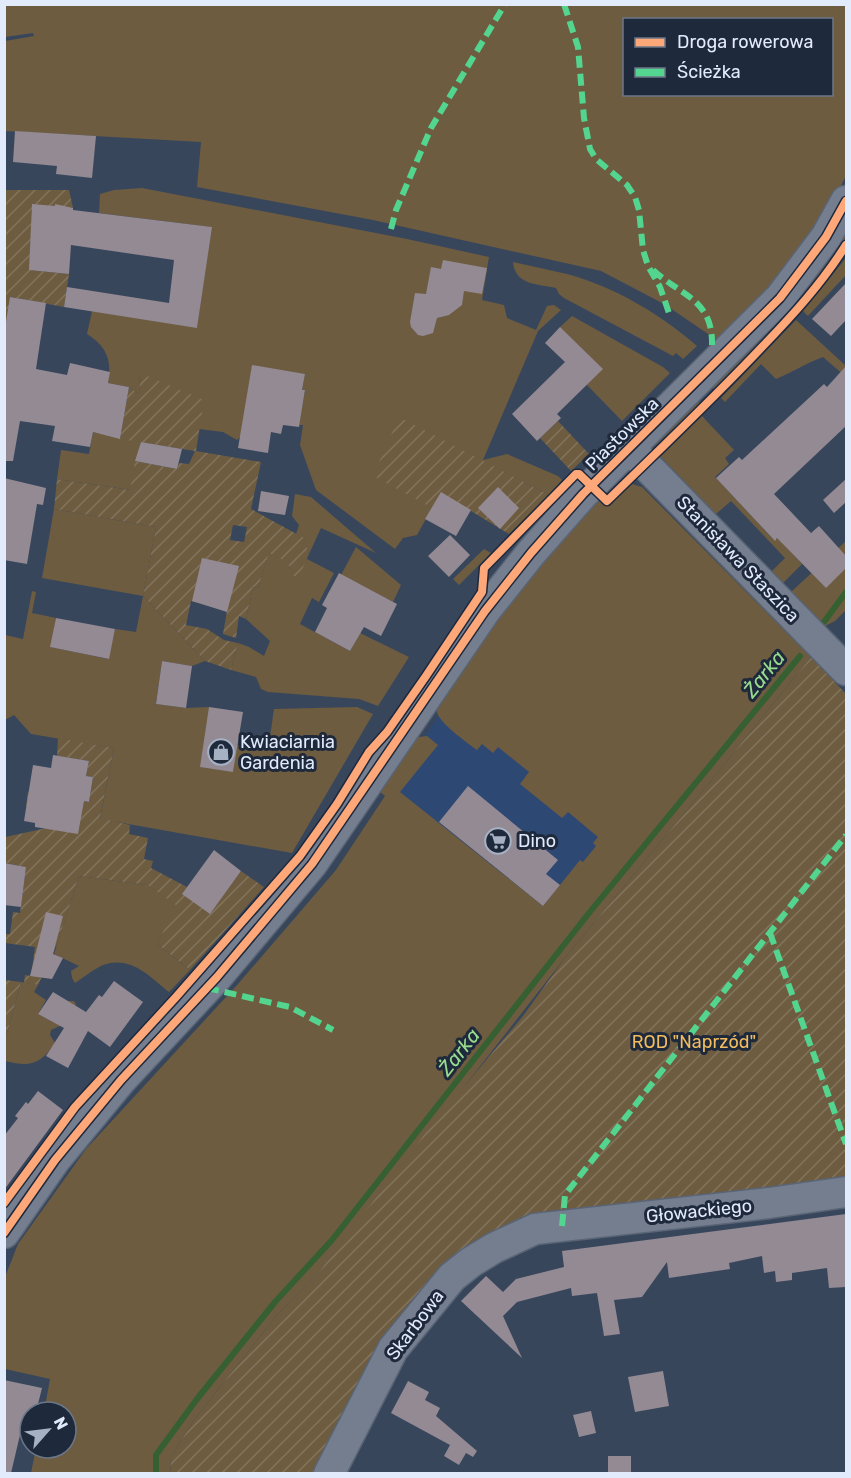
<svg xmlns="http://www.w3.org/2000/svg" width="851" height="1478" viewBox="0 0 851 1478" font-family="Rubik,sans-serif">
	<defs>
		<pattern id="garden-furrows" width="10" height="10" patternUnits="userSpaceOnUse" patternTransform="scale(1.5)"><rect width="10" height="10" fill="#6d5c40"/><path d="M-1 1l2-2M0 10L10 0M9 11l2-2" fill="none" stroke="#82745c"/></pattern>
	</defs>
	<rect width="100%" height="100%" fill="#38465c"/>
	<path fill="#2e4874" d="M449 700 625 846 554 934 385 796Z"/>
	<path fill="#6d5c40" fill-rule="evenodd" d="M4 5H846V176L818 229 798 258 720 342 664 304 601 271 373 220 197 187 201 142 5 131V41L34 36 33 33 5 37ZM624 20H832V94H624Z
		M142 188 407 239 489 257 482 300 504 305 507 318 536 330 547 306 554 305 561 310 538 331 483 460 507 454 558 476 562 480 549 495 399 418 432 508 417 535 403 538 395 549 316 490 300 445 303 425H299L305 391 302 390 305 374 237 440 223 432 199 429 140 374 139 394 129 387 108 383C112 360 107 347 87 334L92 311 197 327 211 227 99 213 100 194 114 190Z
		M846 222V237L816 281 797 305 793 297Z
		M846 258V275L808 316 803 311Z
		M513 262C531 266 549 270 567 274 615 287 660 314 697 346L683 359 676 353 673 356 564 298 559 294 556 288C537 284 515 285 513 262Z
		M780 312 789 314 715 391 711 386Z
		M572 316 663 367 670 373 622 421 587 385 560 327Z
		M796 320 846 366V377L823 357C806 363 793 372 776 379L761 364 725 402 721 398Z
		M694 401 702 403 655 446V442Z
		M702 416 734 450 725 458 729 464 715 477 774 540 778 538 802 564 783 583 771 572 785 558 731 501 716 514 660 456Z
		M93 432 141 442 131 490 57 479 61 450 89 454Z
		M632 484 642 487 811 657 701 793 564 959 319 1272 277 1315 194 1420 171 1457 170 1473H31L36 1448H66V1412H44L50 1379 5 1369V1277L18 1244 86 1149 238 984 336 870 385 796 379 791 412 742 419 737 427 736 438 745 400 792 543 906 580 860 583 862 596 846 593 843 598 837 568 812 562 818 520 784 529 772 498 747 493 753 482 744 477 750C468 743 434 720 437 709 438 705 443 700 445 697L442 694 522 583 592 503 598 500 609 506Z
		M295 494 311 497 376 553 321 528 309 554 304 539 296 534 299 525 292 516Z
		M54 509 156 527 143 596 205 661 192 666 162 661 156 704 186 708 209 707 233 772 237 745C274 752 269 739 274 709L357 707 373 714 292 853 100 819 114 748 31 734 14 715 5 720V635L23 639 32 591 36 592 32 613 56 618 51 647 108 659 115 629 136 632 143 596 42 578Z
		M846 541V610L835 621 825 626 791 592Z
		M356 547 401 585 393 602 341 575Z
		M484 549 491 553 459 585 453 579Z
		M269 552 284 560 295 574 307 559 334 573 319 602 312 598 300 624 350 651 360 633 409 657 378 706 359 699 268 692 261 689 256 677 231 670 238 643 249 647 264 656 270 641 246 619 253 587 258 588Z
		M79 876 147 885 177 905 157 944 190 970 169 992C150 977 131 955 103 965 94 969 84 977 75 983L72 978 71 971 79 966 54 954Z
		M21 982 38 985 34 992 46 1000 38 1014 55 1023 68 1001H74L76 1004 66 1023 51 1030 50 1035 55 1043C40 1065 30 1067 5 1061V1041Z"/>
	<path fill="url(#garden-furrows)" fill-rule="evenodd" d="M6 190H69L73 208 32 205 30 270 69 274 64 307 11 297 5 334Z
		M140 373 204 400 196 451 261 462 251 509 304 538 309 554 296 583C293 566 284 559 269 553L258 588 253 587 246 619 239 616 236 638 223 634 227 611 191 601 186 625 207 629 224 640 238 643 231 670 205 661 143 596 156 527 54 509 57 479 130 490 135 461 177 469 179 463 189 464 195 451 120 439 129 387 139 394ZM233 525 247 527 244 542 230 540Z
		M399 417 549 495 509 534 441 493 432 508 373 476Z
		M558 421 589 454 571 471 540 438Z
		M811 657 846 694V1180L583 1208 518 1220 468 1250 320 1473 170 1474 171 1457 194 1420 277 1315 319 1272 431 1126 523 1016 564 959 701 793Z
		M58 738 114 748 100 818 130 825 129 834 148 838 144 859 153 861 151 868 187 887 183 894 210 913 241 871 264 887 190 970 157 944 176 905 147 885 79 876 58 942 38 985 24 983 25 975 31 976 35 947 5 943 4 934H10L13 912 20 913 26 867 5 863V837L47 828 50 810 26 806 28 792 89 802 93 777 86 776 89 761 57 756Z
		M5 980 21 982 5 1041 4 980Z"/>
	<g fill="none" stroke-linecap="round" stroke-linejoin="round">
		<path stroke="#366032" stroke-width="6" d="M824 622 846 592
			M156 1474V1455L197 1399 275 1302 332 1240 589 913 800 656"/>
	</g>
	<path fill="#938a93" d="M15 131 96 136 92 178 56 174 57 166 13 162Z
		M32 204 55 206V204L73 208V210L212 227 197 328 64 307 67 287 169 303 174 260 71 245 69 274 29 270Z
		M443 260 487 268 482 294 464 291 462 305 449 315 437 318 433 333 423 336 418 335 411 327 410 322 415 293 426 294 431 267 441 269Z
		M846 283V320L831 336 812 319Z
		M10 297 46 303 36 369 67 375 70 363 110 372 108 383 129 387 120 439 93 432 90 447 52 441 55 426 20 421 13 461H4V334Z
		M560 327 603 369 557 414 561 418 537 441 512 414 565 362 545 343Z
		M252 365 305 374 302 390H305L299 427 283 425 281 434 271 432 268 453 238 448Z
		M846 366V426L774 494 811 533 819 526 846 556V568L826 588 777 538 775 541 716 478 739 457 742 460 824 384 827 387Z
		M141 442 182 449 177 469 135 461Z
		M4 478 46 488 43 505 37 504 27 564 4 560Z
		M846 479V502L834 513 823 500Z
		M498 487 519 508 500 529 478 508Z
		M261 491 289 496 285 515 258 511Z
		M441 492 471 510 456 536 425 519Z
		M450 535 470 555 449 577 428 556Z
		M202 558 239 566 227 612 192 601Z
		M339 573 397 604 381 636 364 627 350 651 315 632 327 608 322 605Z
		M56 618 115 629 109 659 50 647Z
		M162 661 192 666 186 708 156 704Z
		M209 707 243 712 233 772 200 767Z
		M53 755 89 761 86 776 93 777 89 802 84 801 78 834 35 827V823L24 821 33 765 51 768Z
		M468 786 558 860 546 874 560 885 543 906 439 822Z
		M214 850 241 871 210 914 182 894Z
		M4 863 26 867 21 907 4 905Z
		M46 912 63 916 53 954 63 958 52 979 30 976Z
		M114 981 143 1002 110 1047 88 1031 68 1068 46 1056 64 1028 38 1014 53 992 86 1012 99 995 102 997Z
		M38 1091 63 1110 4 1190V1136L18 1118 15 1116 26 1102 28 1104Z
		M846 1214V1287L829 1288 827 1268 792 1273V1280L776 1282 775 1271 764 1273 762 1256 729 1263 730 1269 669 1278 667 1262 642 1297 614 1300 620 1334 604 1336 597 1293 572 1296 571 1288 517 1302 503 1316 522 1358 461 1301 486 1276 503 1292 516 1279 564 1267 562 1251Z
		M663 1371 669 1406 635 1412 628 1377Z
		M4 1380 42 1388 36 1412H30V1420L24 1418 11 1473H4Z
		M408 1381 429 1392 425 1400 440 1408 436 1416 477 1451 473 1457 466 1453 459 1465 444 1456 450 1445 391 1413Z
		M591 1411 596 1433 579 1437 573 1415Z
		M608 1456H631V1472H608Z"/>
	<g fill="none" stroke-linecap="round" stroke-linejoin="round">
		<g stroke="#596576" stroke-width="33">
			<path id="minor" d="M629 448 846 670
				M4 1233 55 1160 121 1080 217 977 312 864 485 611 531 553 583 494 780 298 826 237 846 201
				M329 1474 393 1349 452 1277 471 1262 494 1248 535 1229 769 1203 846 1192"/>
		</g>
		<use href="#minor" stroke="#747e8f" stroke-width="30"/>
		<path stroke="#53d58f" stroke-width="6" stroke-dasharray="12 6" stroke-linecap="butt" d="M564 4 578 47 584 118 590 149 596 159 627 185 635 197 639 210 643 250 648 266 660 287 669 313
			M391 229 396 210 431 128 505 4
			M653 270C681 296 713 299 712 345
			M770 933 846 1144
			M207 988 290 1007 333 1030
			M562 1226 565 1195 846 835"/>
		<g stroke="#1e293c" stroke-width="11">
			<path id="cycleway" d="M4 1203 75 1107 176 997 300 856 337 804 369 752 387 732 426 676 482 592 484 568 576 474H579L607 501C659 450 712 400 762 347 793 315 822 283 846 245
				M4 1233 55 1160 121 1080 217 977 312 864 485 611 531 553 583 494 780 298 826 237 846 201"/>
		</g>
		<use href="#cycleway" stroke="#fea87a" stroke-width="8"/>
	</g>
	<defs>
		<g id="shop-ring" transform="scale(1.35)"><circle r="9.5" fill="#1e293c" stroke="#a6b1c3" stroke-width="1.5"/><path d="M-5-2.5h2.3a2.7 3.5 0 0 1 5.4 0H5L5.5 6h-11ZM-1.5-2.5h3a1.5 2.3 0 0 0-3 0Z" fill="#a6b1c3"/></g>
		<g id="supermarket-ring" transform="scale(1.35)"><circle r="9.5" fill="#1e293c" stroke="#a6b1c3" stroke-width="1.5"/><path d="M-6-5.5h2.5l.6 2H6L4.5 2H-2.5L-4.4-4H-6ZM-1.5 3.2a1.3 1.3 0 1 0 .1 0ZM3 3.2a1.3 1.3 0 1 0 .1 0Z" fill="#a6b1c3"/></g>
	</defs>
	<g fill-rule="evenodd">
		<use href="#shop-ring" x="221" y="752"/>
		<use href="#supermarket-ring" x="498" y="841"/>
	</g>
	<g text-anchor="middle" stroke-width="6" stroke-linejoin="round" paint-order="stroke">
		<g font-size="18" fill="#e2ebfb" stroke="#1e293c">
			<text transform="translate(622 434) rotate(-45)" y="6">Piastowska</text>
			<text transform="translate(738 559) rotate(46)" y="6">Stanisława Staszica</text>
			<text transform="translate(699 1211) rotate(-6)" y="6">Głowackiego</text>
			<text transform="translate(415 1325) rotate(-53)" y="6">Skarbowa</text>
		</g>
		<g font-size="18" fill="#e2ebfb" stroke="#1e293c" text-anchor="start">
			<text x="240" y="748">Kwiaciarnia<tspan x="240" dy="21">Gardenia</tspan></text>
			<text x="518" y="847">Dino</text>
		</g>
		<g font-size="18" fill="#f0bc5e" stroke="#1e293c">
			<text x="694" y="1048">ROD "Naprzód"</text>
		</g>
		<g font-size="20" font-style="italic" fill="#99db8d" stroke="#1e293c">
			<text transform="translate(764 674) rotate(-51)" y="7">Żarka</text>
			<text transform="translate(459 1052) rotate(-52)" y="7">Żarka</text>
		</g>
	</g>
	<rect width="851" height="1478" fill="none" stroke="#e2ebfb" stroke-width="12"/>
	<rect x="623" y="18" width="210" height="78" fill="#1e293c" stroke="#6c7788" stroke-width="1.5"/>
	<rect x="635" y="38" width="30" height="9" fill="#fea87a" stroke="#6c7788" stroke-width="1.5"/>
	<text x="677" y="48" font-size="18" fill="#e2ebfb">Droga rowerowa</text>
	<rect x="635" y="68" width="30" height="9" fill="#53d58f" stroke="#6c7788" stroke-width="1.5"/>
	<text x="677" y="78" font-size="18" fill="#e2ebfb">Ścieżka</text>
	<g transform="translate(48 1430) rotate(62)"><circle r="28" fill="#1e293c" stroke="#6c7788" stroke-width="1.5"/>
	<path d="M0-4.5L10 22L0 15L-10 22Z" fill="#a6b1c3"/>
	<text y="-9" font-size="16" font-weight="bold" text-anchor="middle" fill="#e2ebfb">N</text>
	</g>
</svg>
